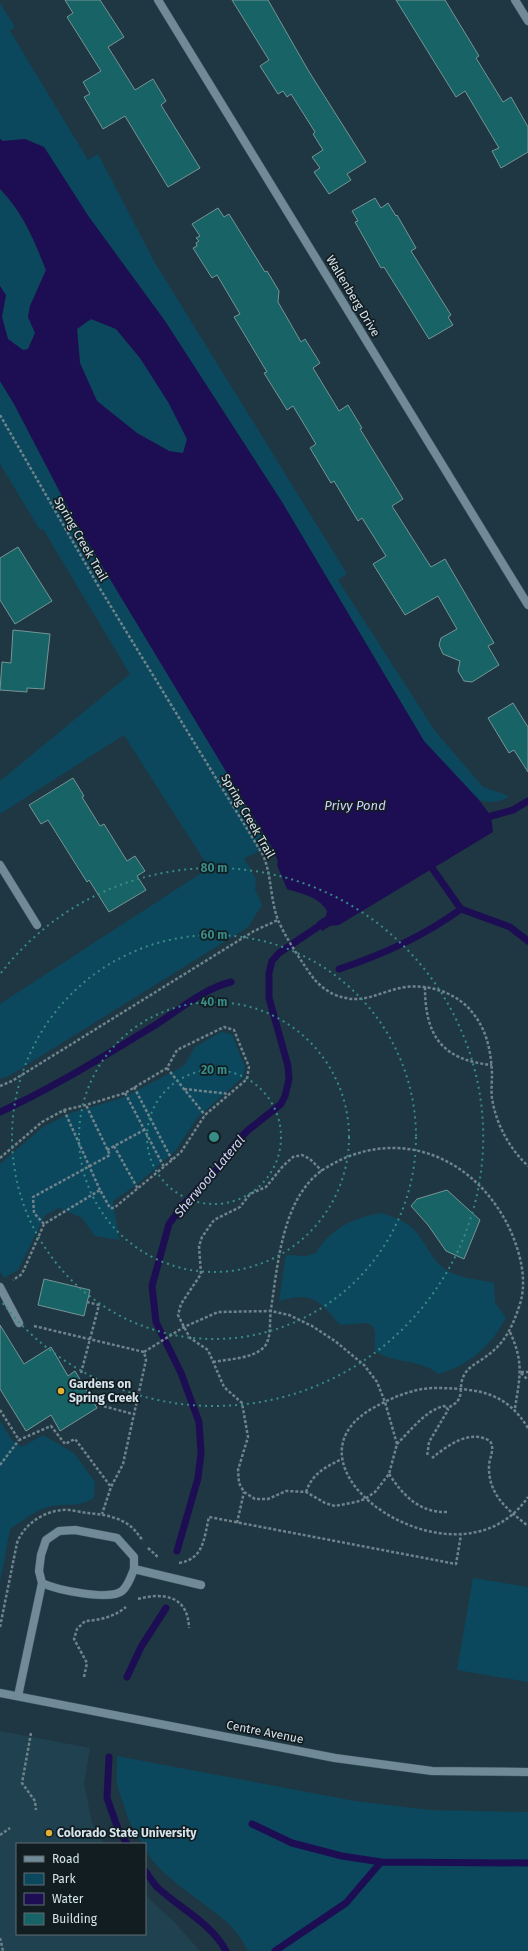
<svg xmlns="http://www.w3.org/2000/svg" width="528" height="1951" viewBox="0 0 528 1951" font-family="'Fira Sans',sans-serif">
	<rect width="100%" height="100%" fill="#1f3742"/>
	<path fill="#20414f" d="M0 1731 90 1748 84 1783 92 1823 104 1844H17V1934H145V1895L175 1923 200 1951H0Z"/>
	<path fill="#0c485d" d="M0 3 15 27 10 31 88 160 98 154 155 263 347 574 338 580 435 731 483 787 509 796C500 803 490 803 479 800L424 741 282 502 165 321 89 217 44 147 25 139 3 141 0 139Z
		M0 189C23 213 34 240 46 270L30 306 28 317 35 333 28 349 23 350 8 339 2 317 6 295 0 286Z
		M91 319 116 329 140 358 169 402 187 439 183 454 169 451 137 433 97 401 80 363 77 328Z
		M0 381 14 404 75 521 271 846 244 858 256 879 255 889 262 905 248 927 9 1076 0 1079V1004L209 868 124 735 0 814V781L130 674 43 529 40 530 0 464Z
		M221 1032 232 1034 245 1067 243 1077 197 1118 176 1150 140 1182 113 1201 119 1240 95 1236 82 1218 59 1208 45 1215 18 1270 4 1278 0 1271V1164L43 1127 71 1113 122 1098 184 1066 195 1047Z
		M382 1213C393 1217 403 1220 412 1228 424 1238 429 1256 442 1267 455 1278 477 1279 494 1283L495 1303 506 1317C496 1338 480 1355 459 1366 453 1369 446 1371 439 1374 420 1359 395 1364 375 1351V1331L372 1325 366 1323 340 1325C319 1300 312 1291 279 1301L286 1255 306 1256 316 1253C331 1228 355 1217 382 1213Z
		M0 1421 12 1440 22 1447 43 1435 74 1453 95 1482 94 1498C77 1508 70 1503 52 1506 37 1509 22 1521 10 1529L0 1583Z
		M473 1578 528 1587V1682L457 1670Z
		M117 1756 355 1801 429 1810 528 1812V1951H248C243 1941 238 1934 231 1926 214 1908 145 1868 145 1844H143L129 1821 117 1785Z"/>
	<path fill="#1d0e54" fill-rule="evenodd" d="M0 139 3 141 25 139 44 147 89 217 165 321 282 502 424 741 479 800 491 816 493 832 339 925 330 926 322 931 317 922 326 916 327 911C318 896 302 894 287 889L277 865 278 861 271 846 75 521 14 404 0 381V286L6 295 2 317 8 339 23 350 28 349 35 333 28 317 30 306 46 270C34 240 23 212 0 189ZM91 319 116 329 140 358 168 402 187 439 183 453 169 451 137 433 97 401 80 363 77 329Z"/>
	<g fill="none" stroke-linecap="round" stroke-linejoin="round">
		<path stroke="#1d0e54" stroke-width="7" d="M491 816 513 810 528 801
			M432 868 461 909 510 927 528 941
			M339 969C382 955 424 936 461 909
			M0 1112C53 1088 102 1057 152 1027 177 1012 202 989 231 982
			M177 1551 198 1478 201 1453 199 1422 181 1373 156 1322 152 1286 169 1224 183 1205 218 1168 232 1147 247 1131 281 1104 285 1096 289 1079 288 1066 269 998V973L272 961 279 953 319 926
			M127 1677 141 1647 166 1608
			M109 1757 107 1798 118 1829 127 1844
			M252 1824 292 1843 342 1856 381 1862 528 1863
			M145 1871C149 1876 153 1883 158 1888 181 1909 211 1923 226 1951
			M275 1951 346 1903 381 1862"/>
	</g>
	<path fill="#176366" stroke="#769596" d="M65 0H100L124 37 108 47 135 90 153 79 166 101 161 105 200 168 168 187 125 116 103 129 84 97 90 94 83 82 101 71 67 17 73 13Z
		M232 0H268L308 70 366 162 347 174 351 180 329 194 314 172 320 168 312 157 323 150 313 134 315 132 291 94 287 97 283 91 278 94 260 66 269 60Z
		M396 0H445L479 56 476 58 503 102 511 97 528 127V152L501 168 492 151 499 148 465 91 456 97Z
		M375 198 381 208 388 203 396 216 397 215 416 248 411 251 451 315 448 317 453 325 429 339 384 267 381 268 355 222 358 221 352 211Z
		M218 208 224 217 229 214 265 272 267 271 279 291 278 302 301 342 305 339 320 363 313 368 339 411 348 405 362 428 360 429 403 499 392 506 418 547 431 567 445 559 494 643 488 646 499 665 472 682 464 681 458 671 460 661 443 654 439 645 441 638 457 629 438 596 405 615 373 564 386 556 362 518 358 521 334 481 331 483 310 448 316 444 293 406 287 410 264 373 267 372 234 317 240 314 217 275 212 278 193 248 197 246 196 243 199 241 196 238 200 236 192 224Z
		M18 547 52 601 15 624 0 600V558Z
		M13 630 50 634 44 689 27 688V692L0 690 2 662 11 663Z
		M513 703 528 727V772L514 750 509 753 488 718Z
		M73 778 84 796 82 797 100 826 104 824 127 861 135 856 145 871 137 876 146 890 109 912 89 880 87 882 48 820 41 824 29 805Z
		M447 1190 480 1220 464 1259 446 1251 428 1225 411 1206 417 1199Z
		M44 1279 90 1290 84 1316 38 1305Z
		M0 1325 24 1364 51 1347 68 1376 75 1371 97 1408 60 1431 51 1415 26 1431 0 1389Z"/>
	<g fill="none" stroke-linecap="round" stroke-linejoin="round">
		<g stroke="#40555f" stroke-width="9">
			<path id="service" d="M0 1287 19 1323
				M42 1583C57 1590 109 1601 122 1591 128 1586 131 1577 134 1569
				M18 1696 42 1583 39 1571 41 1555 46 1540 59 1531 75 1530 117 1538 134 1557V1569L201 1585"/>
		</g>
		<g stroke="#40555f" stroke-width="9">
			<path id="minor" d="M158 0 528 605
				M515 0 528 21
				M0 865 37 925"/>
		</g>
		<g stroke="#40555f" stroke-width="9">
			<path id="tertiary" d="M0 1693 335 1758 432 1771 528 1772"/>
		</g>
		<path stroke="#6f838c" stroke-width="2.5" stroke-dasharray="3 2" stroke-linecap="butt" d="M0 415 99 587 263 855C272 876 270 899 278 920 285 937 303 964 314 979 319 985 327 991 333 994 363 1007 378 991 406 987 429 984 457 993 472 1012 487 1030 491 1051 492 1074 492 1081 491 1090 492 1098 496 1124 509 1148 528 1166
			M425 987C425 1036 442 1060 492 1065
			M167 1068 205 1115
			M0 1086 12 1081 254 931 278 920
			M134 1087 172 1160
			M184 1089 230 1094
			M125 1093 164 1167
			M64 1110 100 1190
			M114 1146 138 1189
			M107 1150 144 1130
			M0 1158 42 1122 64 1110 86 1105 125 1093 167 1068 177 1050 224 1027 234 1030 249 1067 247 1079 205 1115 181 1152 172 1160 114 1208H110L100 1190 44 1224 22 1274 13 1280
			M44 1224 34 1213 33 1197 110 1155 86 1105
			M34 1326 144 1352 146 1360 123 1464 111 1487 102 1514
			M510 1332C524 1363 520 1376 515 1408
			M144 1352 184 1327 218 1312 271 1311 289 1315 312 1326 335 1341 364 1365 377 1382 385 1402 397 1444 389 1474 375 1492 365 1499 356 1502 335 1506 325 1503 306 1492 286 1491 268 1499H255L244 1492 239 1483 238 1470 248 1437 242 1403 224 1387 208 1350 190 1338 184 1327 178 1315 181 1304 201 1274 199 1246 202 1237 214 1220 240 1207 250 1194 266 1187 283 1166 293 1157 302 1155 310 1159 322 1171
			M213 1362C228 1359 254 1359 265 1346 272 1336 269 1321 271 1309 278 1264 282 1197 324 1169 398 1122 479 1158 512 1234 521 1256 527 1281 520 1304 513 1325 506 1342 488 1355 481 1361 471 1365 466 1372 455 1387 469 1399 447 1408L448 1410 429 1442 427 1457
			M521 1372H528
			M81 1373 99 1305 87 1302
			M521 1373 528 1380
			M99 1405 133 1414
			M0 1410 19 1440 51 1426 65 1444 75 1439 111 1487
			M528 1428C506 1392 479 1389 439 1388 416 1387 393 1397 373 1408 267 1468 459 1598 528 1497
			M397 1444C410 1431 426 1410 444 1406L447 1408
			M432 1458C448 1445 470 1429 490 1441 495 1449 490 1456 489 1465 488 1495 507 1509 528 1526
			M0 1465 19 1440
			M389 1474C403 1495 419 1513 447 1512
			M306 1492C312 1474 325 1467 342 1459
			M237 1523 244 1492
			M148 1548 159 1558
			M179 1563C204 1559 204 1538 209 1517L456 1564 461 1535
			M138 1599C164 1592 188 1596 189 1628
			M0 1627 17 1543C24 1524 43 1512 62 1510 70 1509 79 1512 87 1513 100 1514 114 1516 126 1523 133 1527 138 1534 143 1541
			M84 1677 87 1663 74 1639 77 1629 85 1621C100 1620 114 1617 126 1607
			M31 1733 22 1783 35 1801 36 1810
			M0 1835 10 1828
			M0 1938 3 1951"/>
		<use href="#service" stroke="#708b97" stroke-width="8"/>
		<use href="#minor" stroke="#708b97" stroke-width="8"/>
		<use href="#tertiary" stroke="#708b97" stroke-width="8"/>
	</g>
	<g fill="none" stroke="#378c87" stroke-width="2" stroke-dasharray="2 4">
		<circle cx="214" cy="1137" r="67"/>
		<circle cx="214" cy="1137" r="135"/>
		<circle cx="214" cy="1137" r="202"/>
		<path d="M1 973A269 269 0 1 1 1 1301"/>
	</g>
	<g fill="#e0b034" stroke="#121d22" stroke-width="1.5">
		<circle cx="61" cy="1391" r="4"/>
		<circle cx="49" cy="1833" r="4"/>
	</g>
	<g text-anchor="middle" stroke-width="3.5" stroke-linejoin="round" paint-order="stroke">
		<g font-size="12" fill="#d6e4eb" stroke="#121d22">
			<text transform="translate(353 296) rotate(59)" y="4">Wallenberg Drive</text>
			<text transform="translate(81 539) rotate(60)" y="4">Spring Creek Trail</text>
			<text transform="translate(248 816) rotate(60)" y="4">Spring Creek Trail</text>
			<text transform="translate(265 1732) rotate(11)" y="4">Centre Avenue</text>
		</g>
		<g font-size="12" font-weight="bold" fill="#d6e4eb" stroke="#121d22" text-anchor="start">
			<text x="69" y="1388">Gardens on<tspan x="69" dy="14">Spring Creek</tspan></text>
			<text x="57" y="1837">Colorado State University</text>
		</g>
		<g font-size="13" font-style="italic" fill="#d0d1fc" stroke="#121d22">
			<text x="355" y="810">Privy Pond</text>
			<text transform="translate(209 1176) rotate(-50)" y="5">Sherwood Lateral</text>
		</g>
	</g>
	<circle cx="214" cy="1137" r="6" fill="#378c87" stroke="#121d22" stroke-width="2"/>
	<g font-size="12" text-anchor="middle" font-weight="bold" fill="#378c87" stroke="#121d22" stroke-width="3.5" stroke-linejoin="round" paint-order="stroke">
		<text x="214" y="872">80 m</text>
		<text x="214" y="939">60 m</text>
		<text x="214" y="1006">40 m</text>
		<text x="214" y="1074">20 m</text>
	</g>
	<rect x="16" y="1843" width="130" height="92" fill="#121d22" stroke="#606d72"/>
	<rect x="24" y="1856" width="20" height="6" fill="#708b97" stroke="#606d72"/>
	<text x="52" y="1863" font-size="12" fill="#d6e4eb">Road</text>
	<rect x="24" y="1873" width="20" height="12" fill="#0c485d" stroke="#606d72"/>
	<text x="52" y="1883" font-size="12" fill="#d6e4eb">Park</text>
	<rect x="24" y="1893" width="20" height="12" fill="#1d0e54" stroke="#606d72"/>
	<text x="52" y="1903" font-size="12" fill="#d6e4eb">Water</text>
	<rect x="24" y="1913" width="20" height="12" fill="#176366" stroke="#606d72"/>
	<text x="52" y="1923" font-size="12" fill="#d6e4eb">Building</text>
</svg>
